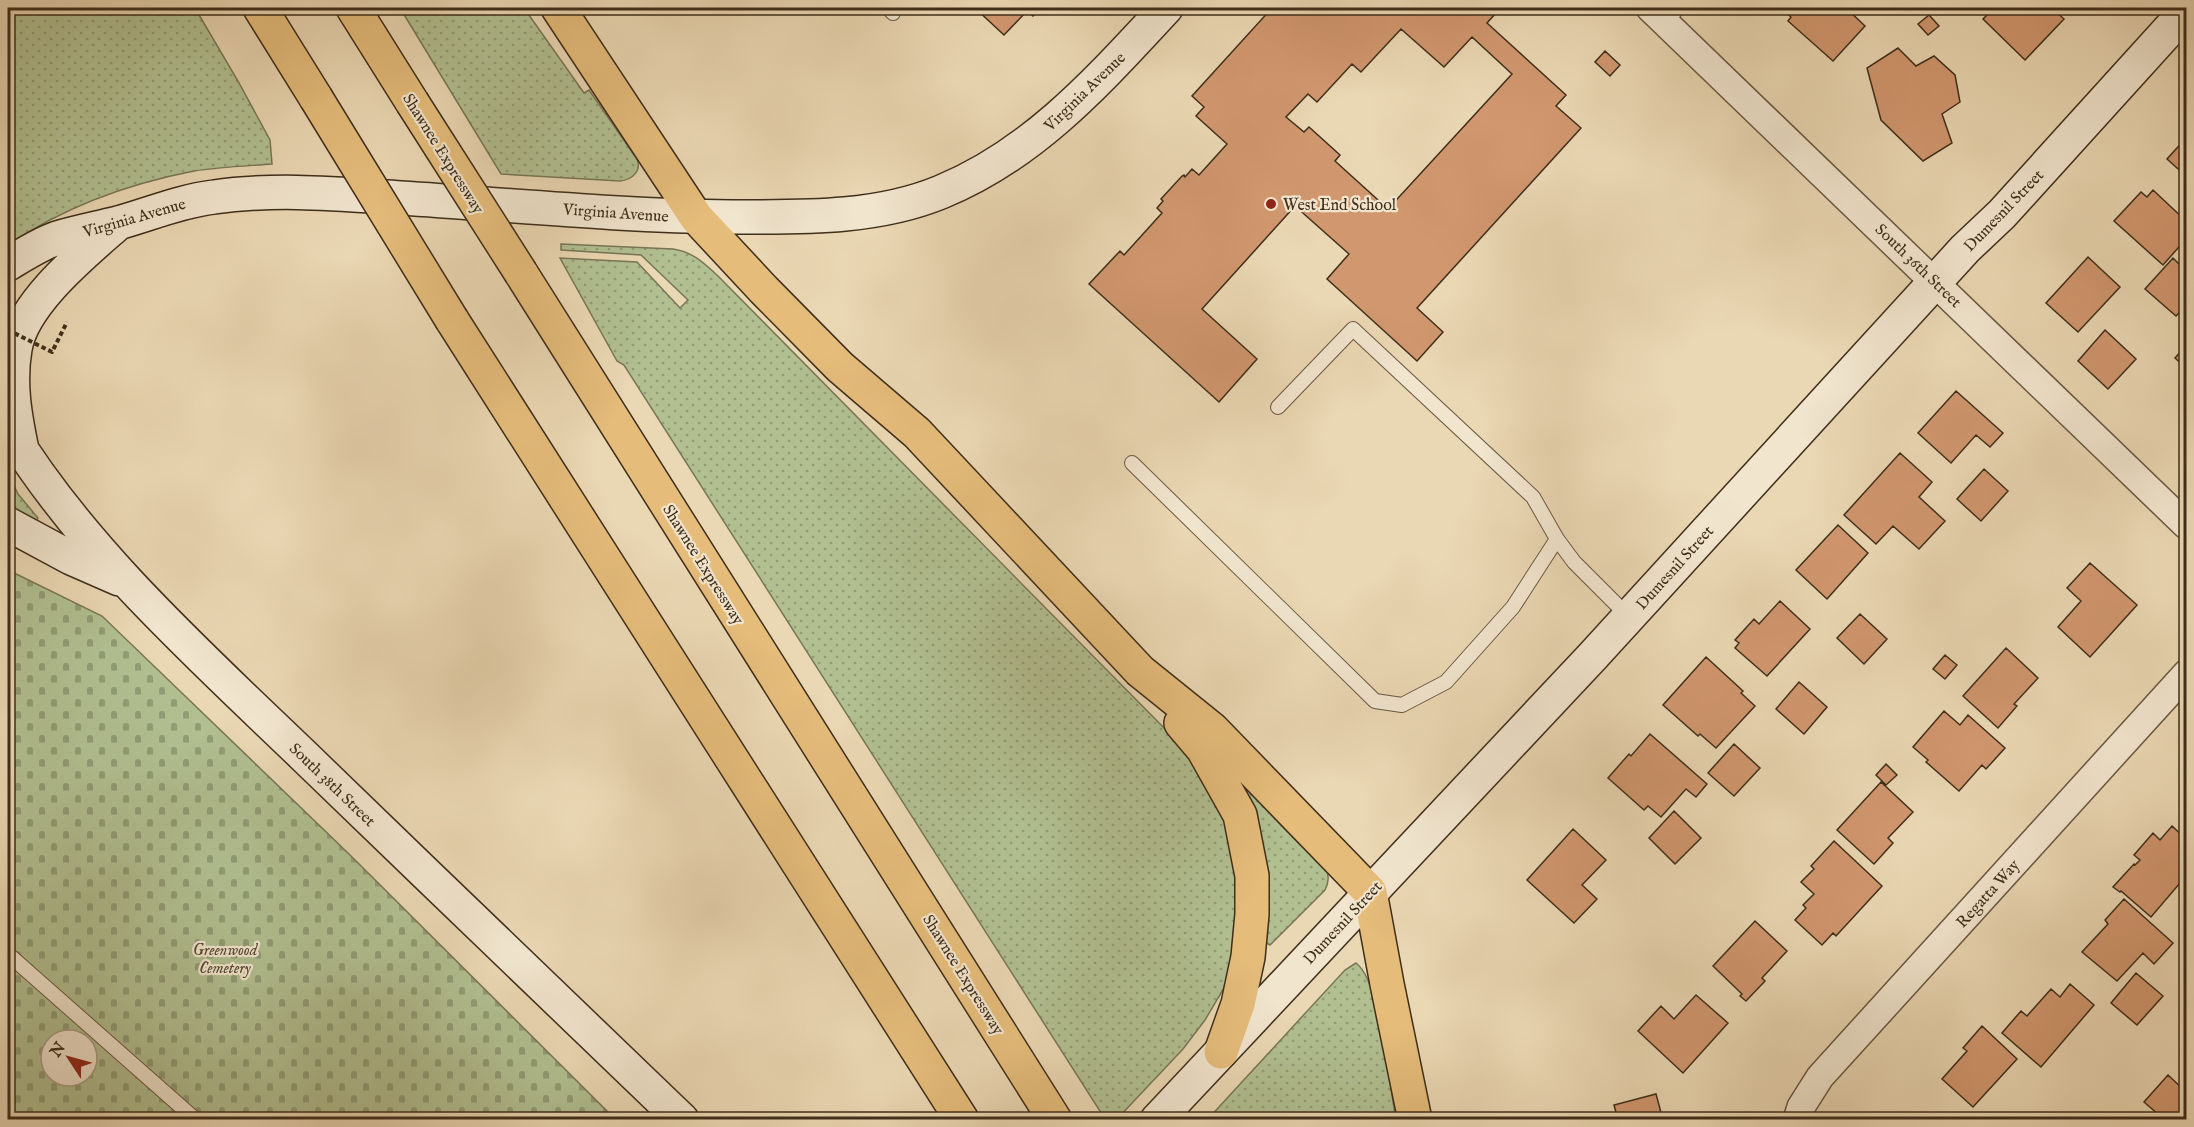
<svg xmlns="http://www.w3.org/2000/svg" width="2194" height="1127" viewBox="0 0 2194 1127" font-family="'IM FELL English',serif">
	<defs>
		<pattern id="grass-dots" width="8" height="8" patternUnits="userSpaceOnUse" patternTransform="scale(1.5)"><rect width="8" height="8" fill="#b1bf91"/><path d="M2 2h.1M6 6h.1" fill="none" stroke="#919c76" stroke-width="1.8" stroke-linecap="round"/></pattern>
		<pattern id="cemetery-stones" width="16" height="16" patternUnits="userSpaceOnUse" patternTransform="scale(1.5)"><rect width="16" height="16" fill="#b1bf91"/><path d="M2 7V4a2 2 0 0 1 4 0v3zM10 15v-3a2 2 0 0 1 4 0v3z" fill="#919c76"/></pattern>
	</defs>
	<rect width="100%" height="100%" fill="#ead7b3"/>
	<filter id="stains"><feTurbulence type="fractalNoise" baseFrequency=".00333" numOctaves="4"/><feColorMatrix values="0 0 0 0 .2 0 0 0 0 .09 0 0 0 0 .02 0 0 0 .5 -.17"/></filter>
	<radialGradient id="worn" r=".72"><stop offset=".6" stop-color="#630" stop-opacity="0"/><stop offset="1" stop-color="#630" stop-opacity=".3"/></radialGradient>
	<path fill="url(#grass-dots)" stroke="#787656" stroke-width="1.5" d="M8 8H195L238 81 270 140 272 164C246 166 220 167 194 171 127 184 64 207 8 245Z
		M400 8H524L584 93 589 90 637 159C642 171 632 180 620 181L501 174Z
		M561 244 673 249C693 252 704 263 718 276L1170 734 1194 762 1228 828 1239 892 1234 950 1224 988 1205 1020 1183 1049 1117 1119H1105L624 365 617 361 560 258 637 262 680 308 688 300 641 255 561 250Z
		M8 473 18 494 38 518 36 522 8 508Z
		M1243 784 1326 867C1329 876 1329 882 1325 890L1270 945 1265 942Z
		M1356 963C1381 981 1389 1086 1396 1119L1207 1120 1345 970Z"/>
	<path fill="url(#cemetery-stones)" stroke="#787656" stroke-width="1.5" fill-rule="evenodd" d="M8 570 102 616 349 854 615 1119H8ZM51 1040H87V1076H51Z"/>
	<path fill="#d1976f" stroke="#3f2e1a" stroke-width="1.5" fill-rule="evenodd" d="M975 8H1041L1033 16 1027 11 1004 35Z
		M1272 8H1490L1496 13 1487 23 1566 95 1556 106 1581 128 1417 308 1443 332 1417 361 1327 279 1349 254 1295 206 1202 309 1257 359 1219 402 1089 284 1120 251 1124 255 1162 213 1157 208 1163 201 1161 199 1182 176 1184 175 1185 177 1192 169 1199 175 1227 144 1196 116 1204 107 1192 96ZM1401 29 1444 67 1472 37 1512 74 1388 209 1335 161 1340 155 1309 127 1304 132 1286 117 1308 94 1317 102 1352 64 1361 72Z
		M1781 8H1846L1865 26 1833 61 1788 21 1791 17Z
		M1994 8H2052L2064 19 2025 60 1983 19Z
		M1929 15 1939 26 1928 35 1918 24Z
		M1898 48 1916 66 1934 56 1955 75 1960 102 1942 114 1952 143 1923 161 1881 120 1867 68Z
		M1605 51 1620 65 1610 76 1595 62Z
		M2186 138V176L2167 159Z
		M2153 190 2186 221V239L2163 265 2114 221 2141 192 2147 197Z
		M2088 257 2120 287 2078 332 2046 303Z
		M2173 258 2186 271V315L2185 317 2179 313 2176 316 2145 289Z
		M2105 330 2136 359 2108 389 2078 361Z
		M2183 349 2186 352V368L2175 358Z
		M1956 391 2003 433 1990 447 1976 435 1951 463 1918 433Z
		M1900 453 1932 482 1919 497 1945 521 1919 549 1893 526 1876 544 1844 515Z
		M1984 469 2008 491 1981 521 1957 499Z
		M1838 525 1868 553 1827 599 1796 570Z
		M2090 563 2137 605 2090 657 2058 627 2081 601 2067 588Z
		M1780 601 1810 629 1767 676 1735 648 1739 643 1735 640 1754 619 1759 624Z
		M1860 614 1887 639 1864 664 1837 638Z
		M2006 648 2038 678 2014 704 2017 706 1998 728 1963 696Z
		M1945 655 1957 665 1945 679 1933 669Z
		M1706 657 1743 691 1741 693 1755 706 1716 748 1700 734 1698 736 1663 705Z
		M1799 682 1827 707 1804 734 1776 709Z
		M1944 711 1960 725 1968 715 2005 748 1986 769 1982 765 1959 791 1926 762 1928 760 1913 747Z
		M1650 734 1707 784 1696 797 1686 789 1661 817 1648 806 1644 810 1608 778 1629 754 1631 756Z
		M1734 744 1760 768 1734 796 1708 773Z
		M1886 764 1897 775 1886 785 1876 775Z
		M1881 782 1913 812 1888 838 1893 843 1874 864 1837 830Z
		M1674 811 1701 838 1675 864 1649 838Z
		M2172 826 2186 839V876L2151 917 2121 891 2120 892 2113 887 2134 864 2135 865 2140 860 2134 855 2153 833 2160 840Z
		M1573 829 1606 860 1582 885 1597 899 1574 923 1527 880Z
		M1834 841 1882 886 1836 936 1833 933 1822 945 1795 920 1806 908 1803 905 1814 894 1801 882 1814 869 1811 866Z
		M2124 899 2173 943 2154 964 2143 953 2117 981 2082 952 2108 924 2105 920Z
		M1755 921 1787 951 1762 978 1765 981 1746 1001 1740 996 1742 994 1713 966Z
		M2136 973 2163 996 2137 1025 2111 1003Z
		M2070 984 2094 1005 2041 1067 2002 1033 2021 1011 2027 1016 2051 989 2060 997Z
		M1696 995 1728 1023 1683 1073 1638 1031 1661 1006 1674 1019Z
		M1982 1026 2017 1059 1973 1107 1942 1079 1967 1051 1963 1048Z
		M2168 1075 2186 1092V1120H2155L2159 1115 2144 1102Z
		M1656 1094 1663 1120H1618L1614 1105Z"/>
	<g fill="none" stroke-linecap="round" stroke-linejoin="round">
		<g stroke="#6a5840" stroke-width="16">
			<path id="lane" d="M888 8 893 13
				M1665 22 1678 8
				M1278 407 1353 329 1533 497 1557 539
				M1132 463 1375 701 1402 705 1446 682 1513 607 1557 539 1574 562 1629 617
				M8 954 196 1120"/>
		</g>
		<g stroke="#6a5840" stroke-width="30">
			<path id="street" d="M1650 8 2186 525
				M1797 1120 1801 1107 1820 1077 2186 674"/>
		</g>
		<g stroke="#3f2e1a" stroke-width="36">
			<path id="secondary" d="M8 264C23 255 40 244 57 238 77 232 98 228 118 223 150 214 181 201 214 197 276 188 339 194 401 198 511 205 622 216 732 217 801 217 876 219 941 192 1034 154 1099 80 1166 8
				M8 428C82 550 200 656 303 755 429 877 555 998 682 1120
				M22 450C15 416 9 384 15 349 22 304 82 255 115 226
				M8 524 71 558 119 579
				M1157 1120 1592 657 1965 249 2002 214 2186 11"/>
		</g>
		<g stroke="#3f2e1a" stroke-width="36">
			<path id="highway" d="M260 8 316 98
				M353 8 412 102
				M558 8 696 217 764 290 840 367 917 433 1140 671 1212 729 1370 892 1387 984 1415 1120
				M521 273 1055 1120
				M452 320 962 1120
				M1181 723 1203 749 1240 815 1252 876V914L1248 957 1238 1004 1221 1052"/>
		</g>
		<use href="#lane" stroke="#f1e5ce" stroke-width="14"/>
		<use href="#street" stroke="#f1e5ce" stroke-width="27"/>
		<use href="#secondary" stroke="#f1e5ce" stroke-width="33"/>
		<use href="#highway" stroke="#e5bc7a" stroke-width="33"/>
		<g stroke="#3f2e1a" stroke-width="36" stroke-linecap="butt">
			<path id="highway-bridge" d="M316 98 452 320
				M412 102 521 273"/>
		</g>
		<path stroke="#3f2e1a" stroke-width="4" stroke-dasharray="4.5 3" stroke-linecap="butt" d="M8 330 52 352 67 322"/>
		<use href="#highway-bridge" stroke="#e5bc7a" stroke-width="33"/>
	</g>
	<circle fill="#8f2418" stroke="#f1e5ce" stroke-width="2" cx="1271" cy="204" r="6"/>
	<g text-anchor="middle" stroke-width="4.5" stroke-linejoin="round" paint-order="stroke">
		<g font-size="16" fill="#3f2e1a" stroke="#f1e5ce">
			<text transform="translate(1084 91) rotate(-44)" y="6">Virginia Avenue</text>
			<text transform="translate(444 153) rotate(58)" y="6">Shawnee Expressway</text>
			<text transform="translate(2003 210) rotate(-46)" y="6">Dumesnil Street</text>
			<text transform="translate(616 212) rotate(4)" y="6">Virginia Avenue</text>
			<text transform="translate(134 217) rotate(-16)" y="6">Virginia Avenue</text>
			<text transform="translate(1919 265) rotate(44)" y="6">South 36th Street</text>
			<text transform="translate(704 564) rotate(58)" y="6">Shawnee Expressway</text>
			<text transform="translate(1674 567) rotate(-48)" y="6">Dumesnil Street</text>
			<text transform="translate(333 784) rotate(44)" y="6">South 38th Street</text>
			<text transform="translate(1987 893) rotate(-48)" y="6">Regatta Way</text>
			<text transform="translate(1342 922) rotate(-47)" y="6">Dumesnil Street</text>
			<text transform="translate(964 974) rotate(58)" y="6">Shawnee Expressway</text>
		</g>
		<g font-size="16" fill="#3f2e1a" stroke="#f1e5ce" text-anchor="start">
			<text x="1283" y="210">West End School</text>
		</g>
		<g font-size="16" font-style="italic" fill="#564b32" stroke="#f1e5ce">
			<text x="225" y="955">Greenwood<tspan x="225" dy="18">Cemetery</tspan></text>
		</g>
	</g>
	<rect width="2194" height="1127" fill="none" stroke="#ead7b3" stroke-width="30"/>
	<rect x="9" y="9" width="2176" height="1109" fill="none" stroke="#3f2e1a" stroke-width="3"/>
	<rect x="15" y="15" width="2164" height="1097" fill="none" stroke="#3f2e1a" stroke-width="1.5"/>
	<g transform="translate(69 1058) rotate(306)"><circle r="28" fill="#f1e5ce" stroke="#aa9c86" stroke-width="1.5"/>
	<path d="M0-4.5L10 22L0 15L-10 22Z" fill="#8f2418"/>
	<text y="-9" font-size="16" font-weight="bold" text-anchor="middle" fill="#3f2e1a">N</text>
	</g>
	<rect width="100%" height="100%" filter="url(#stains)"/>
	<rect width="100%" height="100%" fill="url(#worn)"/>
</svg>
